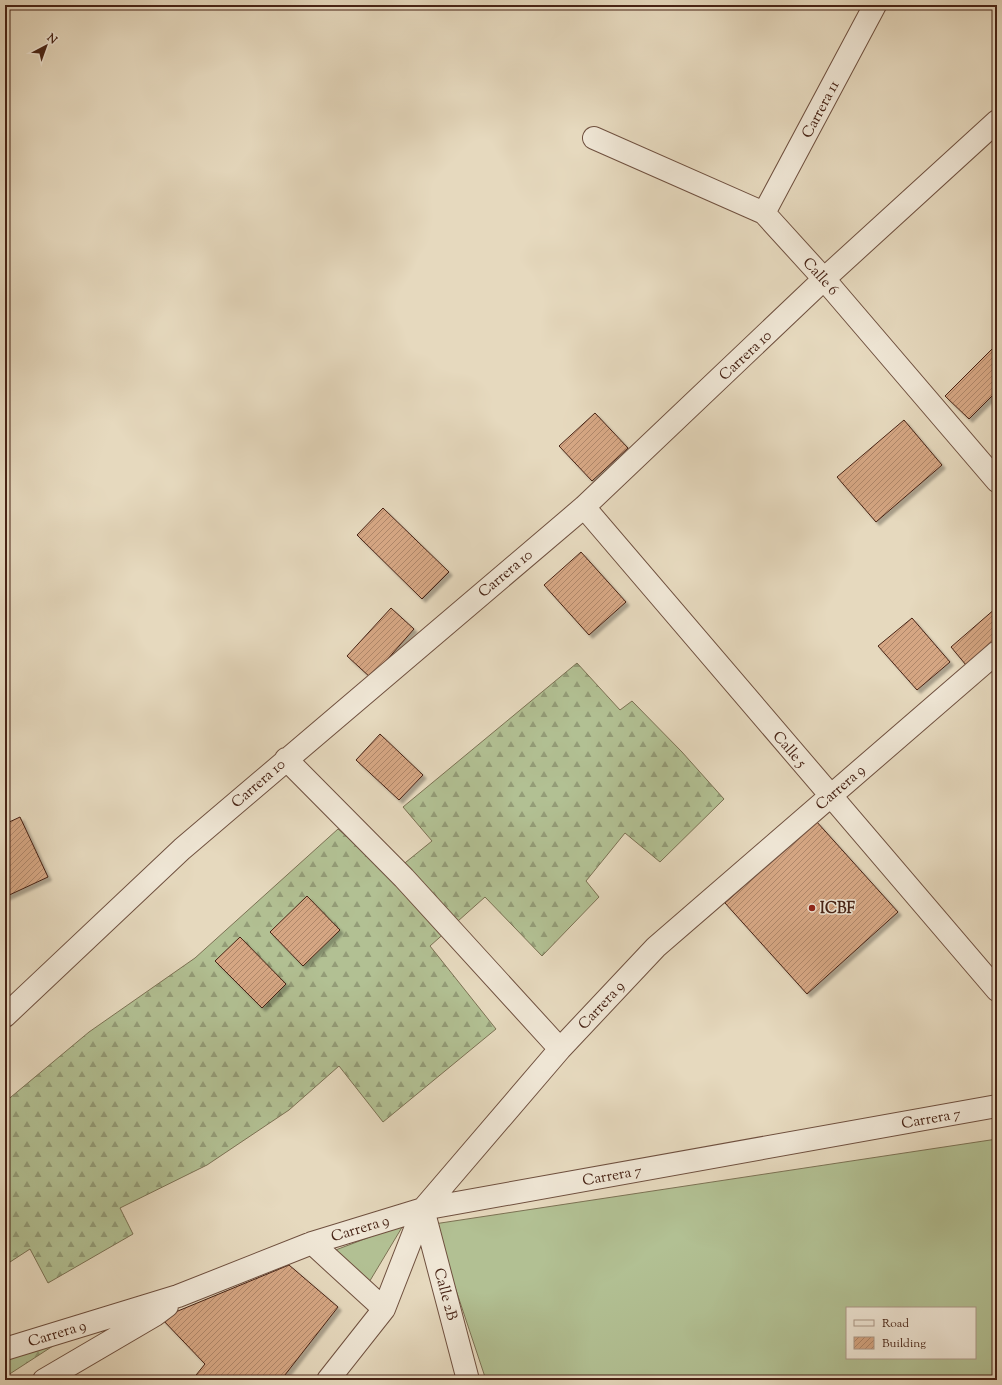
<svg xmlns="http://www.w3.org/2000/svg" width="1002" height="1385" viewBox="0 0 1002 1385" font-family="'Sorts Mill Goudy',serif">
	<defs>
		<pattern id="forest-firs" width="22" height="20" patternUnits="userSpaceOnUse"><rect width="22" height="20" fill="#b2c093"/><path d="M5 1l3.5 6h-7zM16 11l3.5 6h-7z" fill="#939c77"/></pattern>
		<pattern id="building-hatch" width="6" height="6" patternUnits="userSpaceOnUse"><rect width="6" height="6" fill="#d5a683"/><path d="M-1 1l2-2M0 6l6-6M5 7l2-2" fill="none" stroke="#af876a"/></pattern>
		<filter id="shadow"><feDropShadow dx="3.5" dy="3.5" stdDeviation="1" flood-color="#0004"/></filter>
	</defs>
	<rect width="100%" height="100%" fill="#e6d9be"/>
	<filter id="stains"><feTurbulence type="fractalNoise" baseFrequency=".005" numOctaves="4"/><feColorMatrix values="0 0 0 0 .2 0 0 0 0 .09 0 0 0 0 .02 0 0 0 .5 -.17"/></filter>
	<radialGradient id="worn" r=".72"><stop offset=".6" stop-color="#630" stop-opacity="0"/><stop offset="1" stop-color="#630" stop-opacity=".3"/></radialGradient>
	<path fill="#b2c093" stroke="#7c7254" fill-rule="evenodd" d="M997 1139V1380H486L434 1224ZM847 1308H975V1358H847Z
		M404 1224 368 1284 333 1251Z"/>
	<path fill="url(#forest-firs)" stroke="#7c7254" d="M577 663 620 710 632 701 682 752 724 799 660 862 625 833 586 881 599 897 542 956 485 897 430 946 496 1029 383 1122 339 1066 289 1110 207 1165 120 1208 133 1234 48 1283 30 1249 10 1262 5 1253V1102L89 1032 195 958 338 829 390 875 432 841 403 807Z
		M73 1333 5 1377V1355Z"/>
	<path fill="url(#building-hatch)" stroke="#472315" filter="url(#shadow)" d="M997 344V391L969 419 945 396Z
		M595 413 628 448 592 481 559 446Z
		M904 420 942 465 876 522 837 477Z
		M383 508 449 572 422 599 357 535Z
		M581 552 626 602 589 635 544 585Z
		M391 608 414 629 371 678 347 656Z
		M996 608 997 638 966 665 951 647Z
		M912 618 950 662 917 690 878 646Z
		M380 734 423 775 399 800 356 760Z
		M20 817 48 877 5 897V824Z
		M816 821 898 912 807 994 725 903Z
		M307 896 340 930 303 966 270 932Z
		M240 937 286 984 262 1008 215 961Z
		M289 1265 338 1307 281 1380H192L205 1364 161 1318Z"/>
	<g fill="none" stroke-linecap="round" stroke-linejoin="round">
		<g stroke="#6f503f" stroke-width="24">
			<path id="street" d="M594 138 764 213 824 279 997 481
				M764 213 875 5
				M584 507 997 990
				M286 759 404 878 560 1049
				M5 1016 182 849 584 507 824 279 997 121
				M423 1209 468 1380
				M312 1243 384 1309
				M5 1349 178 1296 312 1243 423 1209 997 1106
				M44 1380 155 1315 167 1306
				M328 1380 384 1309 423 1209 560 1049 656 947 997 652"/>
		</g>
		<use href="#street" stroke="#efe6d5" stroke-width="22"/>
	</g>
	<circle fill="#8f2418" stroke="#efe6d5" stroke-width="1.5" cx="812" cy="908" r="4"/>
	<g text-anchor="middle" stroke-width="3" stroke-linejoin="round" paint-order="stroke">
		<g font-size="15" fill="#472315" stroke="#efe6d5">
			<text transform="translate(820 109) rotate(-62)" y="5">Carrera 11</text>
			<text transform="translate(821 276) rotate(48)" y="5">Calle 6</text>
			<text transform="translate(745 355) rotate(-43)" y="5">Carrera 10</text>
			<text transform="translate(505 573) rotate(-40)" y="5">Carrera 10</text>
			<text transform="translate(790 749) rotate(49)" y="5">Calle 5</text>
			<text transform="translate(258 783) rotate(-41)" y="5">Carrera 10</text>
			<text transform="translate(840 787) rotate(-41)" y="5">Carrera 9</text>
			<text transform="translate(601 1005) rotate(-47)" y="5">Carrera 9</text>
			<text transform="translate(931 1118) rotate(-10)" y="5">Carrera 7</text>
			<text transform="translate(612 1175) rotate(-10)" y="5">Carrera 7</text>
			<text transform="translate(360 1228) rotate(-17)" y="5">Carrera 9</text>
			<text transform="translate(446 1294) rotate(75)" y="5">Calle 2B</text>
			<text transform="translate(57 1333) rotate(-17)" y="5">Carrera 9</text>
		</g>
		<g font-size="15" font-weight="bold" fill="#472315" stroke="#efe6d5" text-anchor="start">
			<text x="820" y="913">ICBF</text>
		</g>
	</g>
	<rect width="1002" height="1385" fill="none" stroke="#e6d9be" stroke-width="20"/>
	<rect x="6" y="6" width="990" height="1373" fill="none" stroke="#472315" stroke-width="2"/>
	<rect x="10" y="10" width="982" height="1365" fill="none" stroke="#472315"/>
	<rect x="846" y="1307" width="130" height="52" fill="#efe6d5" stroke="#ac9888"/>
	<rect x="854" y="1320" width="20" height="6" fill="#efe6d5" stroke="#ac9888"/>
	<text x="882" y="1327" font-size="12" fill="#472315">Road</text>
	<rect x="854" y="1337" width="20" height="12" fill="url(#building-hatch)" stroke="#ac9888"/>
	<text x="882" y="1347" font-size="12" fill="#472315">Building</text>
	<g transform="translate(46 46) rotate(41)" stroke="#efe6d5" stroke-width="3" paint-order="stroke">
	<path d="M0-3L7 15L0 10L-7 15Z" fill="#472315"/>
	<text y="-6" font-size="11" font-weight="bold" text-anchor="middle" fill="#472315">N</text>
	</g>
	<rect width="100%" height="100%" filter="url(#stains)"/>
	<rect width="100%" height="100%" fill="url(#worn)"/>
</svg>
